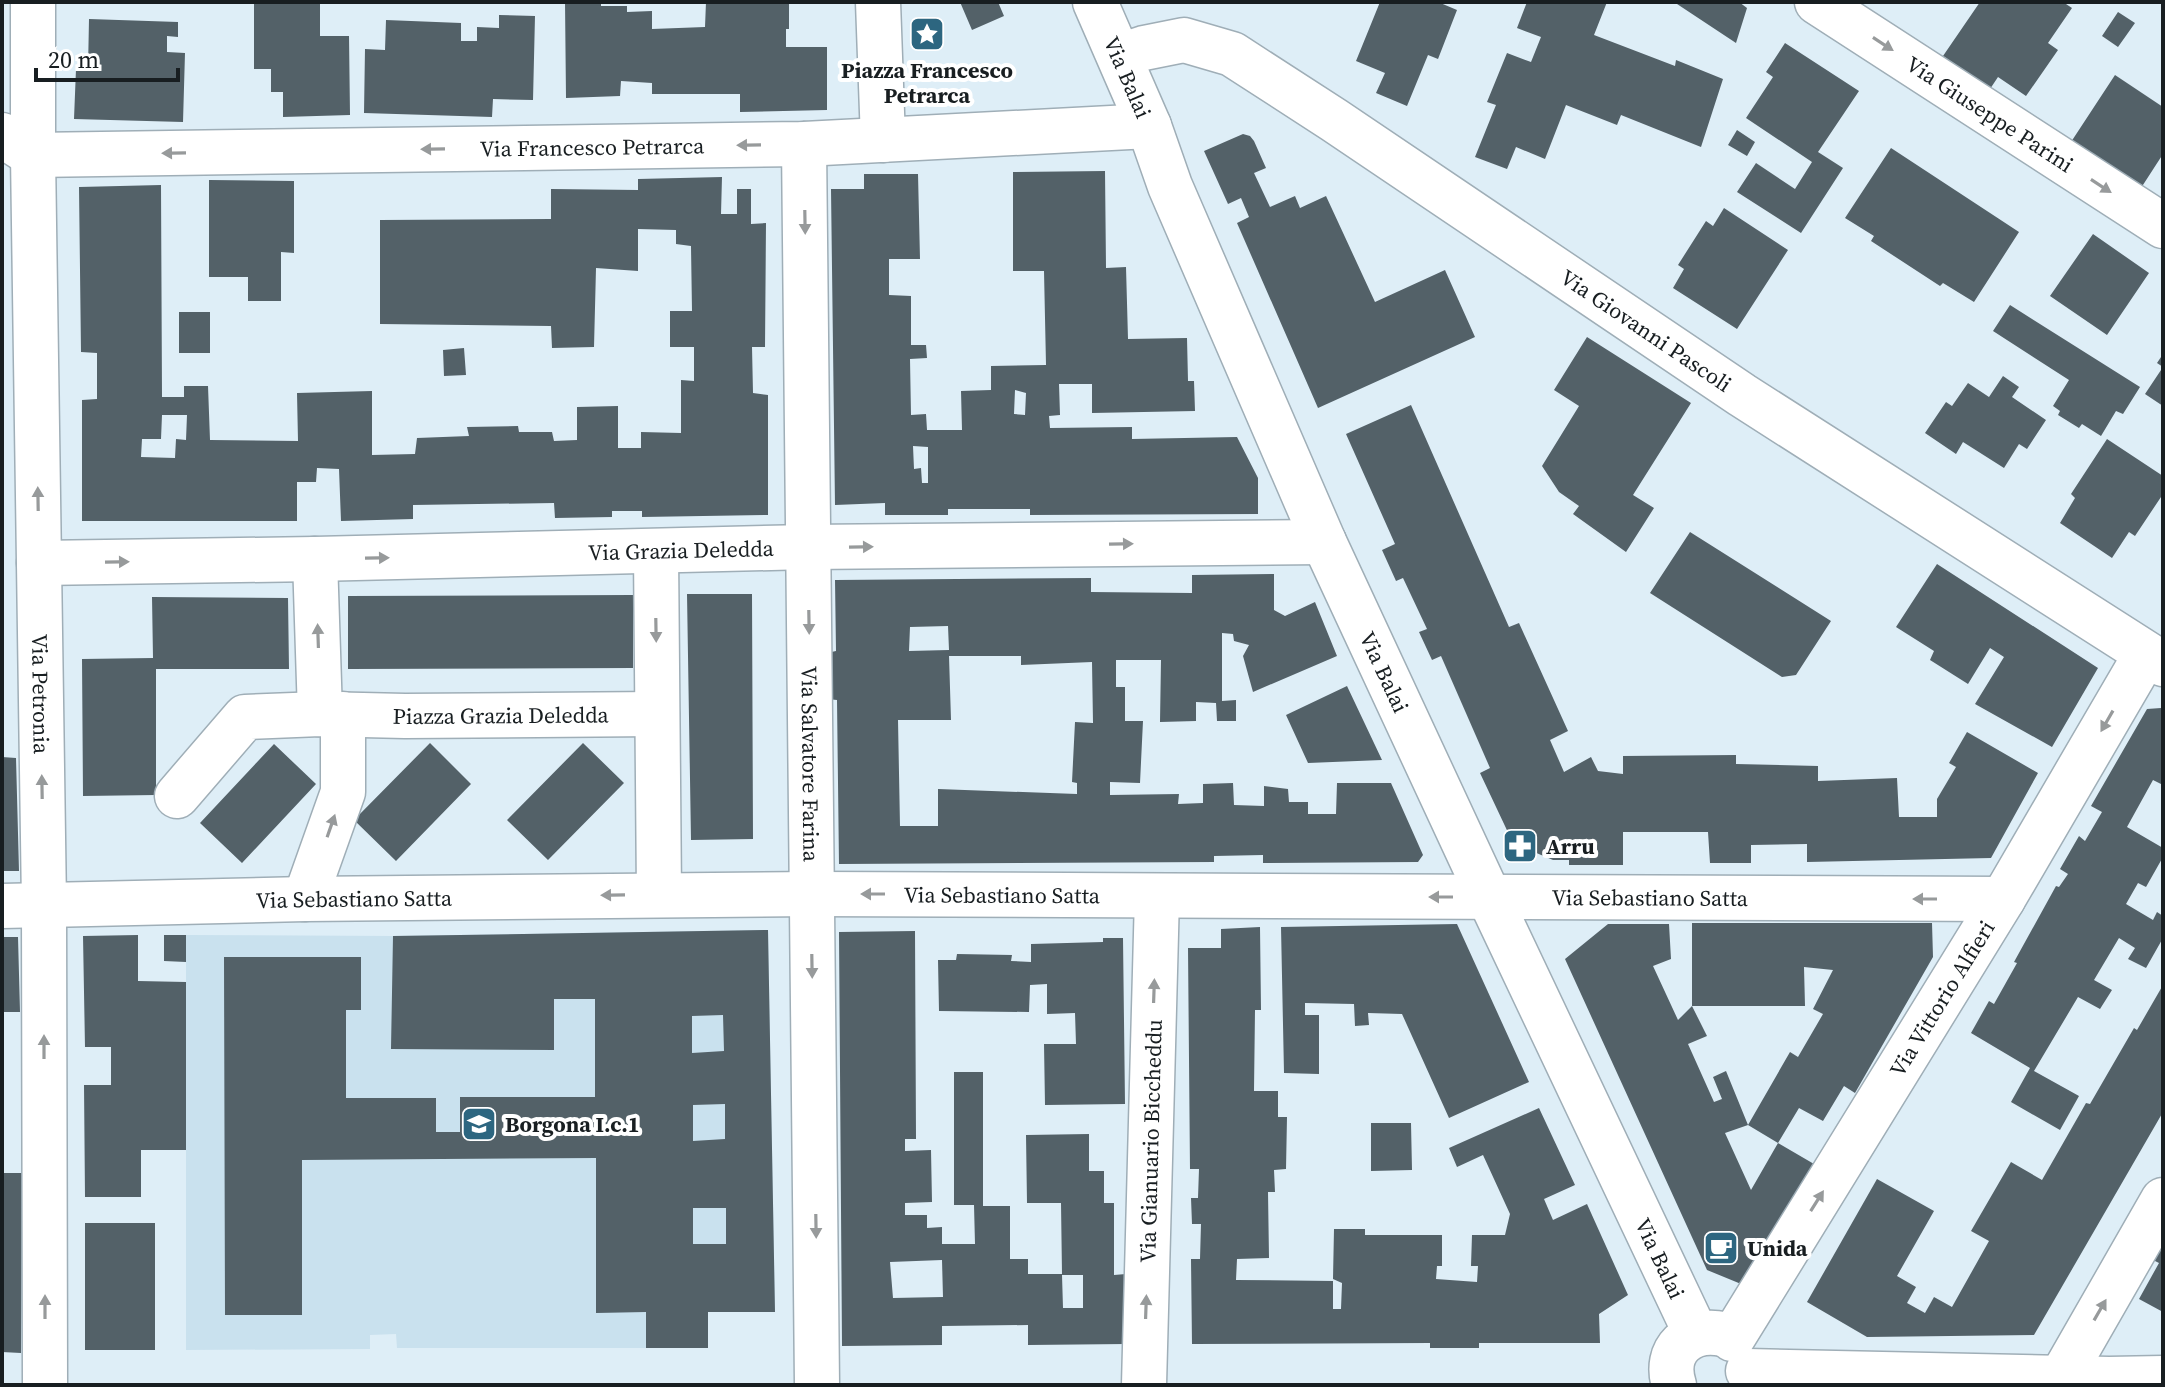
<svg xmlns="http://www.w3.org/2000/svg" width="2165" height="1387" viewBox="0 0 2165 1387" font-family="'Source Serif 4',serif">
	<rect width="100%" height="100%" fill="#deeef7"/>
	<path fill="#c9e1ee" d="M768 930 775 1312H708V1348H397L396 1334 370 1335V1349L186 1350V935L393 936Z"/>
	<path fill="#536168" fill-rule="evenodd" d="M254 2 320 4V36H349L350 115 283 117V92H271V69H254Z
		M565 2H601V6H627V12L652 11V29L705 27 706 2H789V29H786V47H827V110L740 112V94H652V83L621 81 620 96 566 98Z
		M960 2H998L1004 16 972 30Z
		M1380 2H1438L1457 10 1438 59 1428 55 1407 106 1376 93 1385 73 1356 61Z
		M1527 2H1607L1594 35 1675 66 1676 60 1723 79 1701 147 1621 115 1617 125 1566 105 1545 159 1516 147 1507 169 1475 157 1496 105 1487 102 1507 53 1531 62 1541 37 1517 28Z
		M1674 2H1739L1747 8 1736 43Z
		M1980 2H2063L2072 8 2048 43 2058 50 2026 96 1998 77 1990 89 1943 56Z
		M2118 12 2135 23 2118 47 2102 36Z
		M499 15 535 16 533 100 493 99 492 117 364 113 365 49 385 50 386 20 461 23V41H477V27L499 28Z
		M89 19 178 22V37L167 36V52L185 53 183 122 74 119 76 69 88 70Z
		M1785 43 1859 91 1818 152 1843 168 1801 233 1737 192 1756 163 1795 189 1812 162 1746 118 1773 77 1766 72Z
		M2115 75 2163 107V154L2141 188 2071 142Z
		M1737 130 1755 142 1747 156 1728 145Z
		M1243 134 1250 136 1254 141 1266 168 1254 173 1270 207 1295 196 1300 208 1326 196 1375 302 1445 270 1475 337 1318 408 1237 223 1249 217 1241 198 1228 204 1204 151Z
		M1891 148 2019 232 1974 302 1943 283 1940 286 1871 241 1874 236 1845 218Z
		M1105 171 1106 268 1126 267 1128 339 1187 338 1188 381H1194L1195 411 1092 413V384H1059L1060 415 1049 416 1050 428 1132 427V439L1237 437 1258 478V514L1030 515V509H948V515H885V503L835 505 831 189H864V174H918L920 259H889V295L911 296V345H926L927 358 910 359 911 415 926 414 927 430H962L961 391 991 390V366L1046 365 1044 271H1013V172ZM1015 390 1026 393 1025 415 1014 414ZM913 446 928 447V483H922L921 468 914 469Z
		M722 177 721 214H737V189H751V224L766 223 765 347H752L753 393 768 395V515L642 517V511H612V517L555 518 554 503 413 505V519L341 521 339 469 317 468 316 482H297V521H82V400L97 399V353L81 352 79 187 161 185 162 397H184V386H208L210 440 298 441 297 393 372 391V455L415 454 417 438 469 436 467 427 518 426 519 432H552L554 441 577 440V407L618 406V448H641V432L681 433V380L694 381V347H670V311H692L691 246 676 244V230L638 229V271L596 268 594 347 552 348 551 326 380 324V220L551 219V189L638 190V179ZM162 415H187L186 440 176 439 175 458 141 457 142 439H161Z
		M209 180 294 181V253L281 252V301H248V277H209Z
		M1724 208 1788 250 1737 329 1673 288 1684 269 1678 265 1706 221 1713 226Z
		M2093 234 2149 273 2107 335 2050 296Z
		M2010 305 2140 387 2123 414 2116 411 2101 436 2082 424 2079 428 2058 415 2060 411 2053 406 2069 380 1993 331Z
		M179 312H210V353H179Z
		M1587 337 1691 403 1633 495 1654 508 1626 552 1573 514 1579 506 1559 492 1542 466 1579 406 1554 390Z
		M464 348 466 375 444 376 443 350Z
		M2163 354V406L2145 394 2163 367 2157 363Z
		M2003 376 2019 387 2012 397 2046 420 2027 449 2019 444 2004 468 1963 442 1956 454 1925 433 1946 402 1952 406 1968 383 1989 397Z
		M1411 405 1509 627 1519 623 1568 731 1550 740 1564 772 1591 757 1598 771 1623 774V756L1736 755V764L1818 766V781L1897 778 1899 817H1937V799L1956 767 1949 763 1967 732 2038 773 1991 858 1807 862V844L1751 845V863H1710L1708 832H1623V865H1569V860H1553L1513 843 1480 773 1490 768 1441 656 1432 660 1419 632 1427 629 1403 578 1396 581 1382 550 1395 544 1346 434Z
		M2107 439 2163 476V494L2135 536 2129 532 2112 558 2060 523 2075 498 2071 494Z
		M1690 532 1831 621 1796 675 1782 677 1650 593Z
		M1937 564 2098 668 2052 747 1975 704 2004 657 1990 648 1968 684 1930 660 1934 651 1896 627Z
		M1274 574V610L1285 616 1315 602 1337 656 1253 692 1243 656 1249 645 1234 641 1233 634 1222 633V701L1236 700V721H1217L1216 703 1196 702V721L1160 722 1161 660H1116V687H1125V721H1143L1140 783 1110 782V795L1179 794 1178 804 1203 803V784L1233 783 1234 805 1264 806V786L1288 789 1289 802H1308V814H1336L1337 783H1391L1423 855 1418 862 1263 863V855L1214 856V862L839 864 837 700 827 699V653L836 651 835 580 1091 578V592L1192 593V575ZM948 626 949 650 909 651 910 627ZM949 656H1021V665L1092 662 1093 723 1075 722 1072 782 1077 783V794L938 789V826H900L898 720H951Z
		M687 594H752L753 839 691 840Z
		M633 595V668L348 669V596Z
		M152 597 288 598 289 669H156V795L83 796 82 659 153 658Z
		M1347 686 1382 760 1308 763 1286 715Z
		M2161 708 2163 709V785L2153 780 2127 827 2163 848V857L2146 887 2138 883 2126 904 2153 920 2157 912 2163 916V938L2146 968 2128 959 2135 948 2119 938 2094 980 2112 990 2100 1009 2078 997 2034 1071 2079 1096 2060 1130 2011 1102 2030 1068 1971 1033 1989 1001 1994 1004 2017 963 2014 962 2056 886 2059 887 2068 874 2060 869 2079 836 2085 841 2102 812 2091 806 2147 709Z
		M430 743 471 784 396 861 354 820Z
		M583 743 624 783 548 860 507 820Z
		M274 744 316 784 242 863 200 823Z
		M2 757 16 758 19 871H2Z
		M1692 923H1932L1933 957 1855 1093 1844 1086 1823 1121 1799 1108 1778 1143 1748 1125 1790 1052 1798 1057 1823 1014 1813 1009 1833 970 1804 967 1805 1006H1692Z
		M1457 924 1529 1082 1449 1118 1402 1014 1368 1013 1369 1025 1355 1026 1354 1004 1305 1003V1015H1319V1074L1284 1073 1281 927Z
		M1608 924H1669L1671 959 1653 966 1678 1020 1692 1006 1707 1036 1688 1044 1714 1102 1722 1099 1713 1077 1726 1071 1748 1125 1725 1133 1751 1190 1778 1143 1814 1164 1746 1286 1707 1270 1565 959Z
		M1260 927 1261 1010H1255L1254 1091H1278V1117H1287L1286 1169 1274 1170 1275 1192H1268L1269 1258 1237 1259 1236 1280 1333 1281V1309H1341L1342 1283 1333 1279 1334 1229H1365V1235H1442V1266H1437L1436 1279 1477 1282 1478 1266H1471L1472 1235H1505L1510 1214 1483 1155 1457 1167 1449 1148 1539 1108 1575 1185 1544 1199 1553 1220 1587 1204 1628 1295 1599 1314 1600 1343H1479V1348H1430V1343L1192 1344 1191 1259H1200L1201 1224H1192L1191 1198H1198L1199 1169H1190L1188 948H1221V929Z
		M768 930 775 1312H708V1348H646V1312L596 1313V1158L302 1160V1315H225L224 957H361V1010H346V1098H436V1132H460V1097H595V999H554V1050L391 1049 393 936ZM723 1015 724 1051 692 1053V1016ZM725 1104V1139L693 1141V1105ZM693 1208H726V1244H693Z
		M915 931 916 1139H905V1151L931 1150 932 1202 905 1203V1215H927V1228L942 1227V1244H975L974 1205H954V1072H983V1206H1010V1259H1028V1274H1062L1061 1203H1027L1026 1135 1089 1134V1171H1104V1203H1114V1275L1126 1274V1344L1028 1345V1325L942 1326V1345L842 1346 839 932ZM942 1260 943 1297 893 1298 890 1262ZM1062 1275H1083V1308H1063Z
		M138 935V981L186 982V1150H141V1197H85L84 1085H111V1047H85L83 936Z
		M164 935H186V962L164 961Z
		M2 937H18L20 1012H2Z
		M1103 938H1123L1125 1104 1045 1105 1044 1044H1076L1075 1013 1047 1014V984L1030 985 1029 1012 939 1011 938 960H956L957 954 1012 955 1011 961 1031 962V944L1103 942Z
		M2163 985V1112L2034 1335 1867 1337 1807 1302 1877 1179 1934 1211 1897 1276 1916 1287 1907 1303 1925 1313 1934 1297 1952 1307 1989 1241 1971 1231 2011 1162 2042 1180 2086 1103 2090 1104 2134 1028 2137 1030Z
		M1371 1123H1411L1412 1170 1371 1171Z
		M2 1173H22L21 1353 2 1352Z
		M85 1223H155V1350H85Z
		M2163 1243V1312L2139 1299 2159 1263 2153 1260Z"/>
	<g fill="none" stroke-linecap="round" stroke-linejoin="round">
		<g stroke="#9faeb7" stroke-width="47">
			<g id="minor">
				<path id="s1" d="M33 2V155L44 905 45 1385"/>
				<path d="M878 2 883 140"/>
				<path id="s2" d="M1095 2 1149 126 1170 186 1324 542 1489 897 1696 1334"/>
				<path id="s3" d="M1817 2 2163 226"/>
				<path id="s4" d="M1120 56 1144 48 1184 40 1232 54 1334 120 1742 395 2163 664"/>
				<path id="s5" d="M2 135 33 155 804 144 1149 126"/>
				<path id="s6" d="M804 144 817 1385"/>
				<path d="M656 552 659 895"/>
				<path d="M315 559 320 714"/>
				<path id="s7" d="M39 563 315 559 808 547 1324 542"/>
				<path id="s8" d="M177 796 245 717 320 714 405 716 657 714"/>
				<path d="M305 899 343 792V714"/>
				<path id="s9" d="M2 906 305 899 812 894 2003 899"/>
				<path id="s10" d="M1732 1339 2003 899 2146 654"/>
				<path d="M1748 1371 2109 1379 2163 1378"/>
				<path d="M2061 1378 2163 1200"/>
				<path id="s11" d="M1144 1385 1157 896"/>
				<path d="M1674 1385C1663 1350 1689 1327 1723 1334"/>
			</g>
		</g>
		<use href="#minor" stroke="#fff" stroke-width="44"/>
	</g>
	<defs><path id="oneway-solid" d="M-6-.8H1V-3.2L6.5 0L1 3.2V.8H-6Z" transform="scale(2)"/></defs>
	<g fill="#979a9b">
		<use href="#oneway-solid" transform="translate(1883 44) rotate(33)"/>
		<use href="#oneway-solid" transform="translate(749 145) rotate(179)"/>
		<use href="#oneway-solid" transform="translate(433 149) rotate(179)"/>
		<use href="#oneway-solid" transform="translate(174 153) rotate(179)"/>
		<use href="#oneway-solid" transform="translate(2101 186) rotate(33)"/>
		<use href="#oneway-solid" transform="translate(805 222) rotate(89)"/>
		<use href="#oneway-solid" transform="translate(38 499) rotate(-91)"/>
		<use href="#oneway-solid" transform="translate(1121 544) rotate(-1)"/>
		<use href="#oneway-solid" transform="translate(861 547) rotate(-1)"/>
		<use href="#oneway-solid" transform="translate(377 558) rotate(-1)"/>
		<use href="#oneway-solid" transform="translate(117 562) rotate(-1)"/>
		<use href="#oneway-solid" transform="translate(809 622) rotate(89)"/>
		<use href="#oneway-solid" transform="translate(656 630) rotate(89)"/>
		<use href="#oneway-solid" transform="translate(318 636) rotate(-92)"/>
		<use href="#oneway-solid" transform="translate(2107 721) rotate(120)"/>
		<use href="#oneway-solid" transform="translate(42 787) rotate(-91)"/>
		<use href="#oneway-solid" transform="translate(331 826) rotate(-71)"/>
		<use href="#oneway-solid" transform="translate(873 894) rotate(-180)"/>
		<use href="#oneway-solid" transform="translate(613 895) rotate(179)"/>
		<use href="#oneway-solid" transform="translate(1441 897) rotate(-180)"/>
		<use href="#oneway-solid" transform="translate(1925 899) rotate(-180)"/>
		<use href="#oneway-solid" transform="translate(812 966) rotate(89)"/>
		<use href="#oneway-solid" transform="translate(1154 991) rotate(-88)"/>
		<use href="#oneway-solid" transform="translate(44 1047) rotate(-90)"/>
		<use href="#oneway-solid" transform="translate(1817 1201) rotate(-58)"/>
		<use href="#oneway-solid" transform="translate(816 1226) rotate(89)"/>
		<use href="#oneway-solid" transform="translate(45 1307) rotate(-90)"/>
		<use href="#oneway-solid" transform="translate(1146 1307) rotate(-88)"/>
		<use href="#oneway-solid" transform="translate(2100 1310) rotate(-60)"/>
	</g>
	<defs>
		<g id="sight-square" transform="scale(1.8)"><rect x="-9" y="-9" width="18" height="18" rx="4" fill="#2d6680" stroke="#fff"/><path d="M0-6L1.8-2.2L6-1.7L2.9 1.2L3.7 5.4L0 3.3L-3.7 5.4L-2.9 1.2L-6-1.7L-1.8-2.2Z" fill="#fff"/></g>
		<g id="pharmacy-square" transform="scale(1.8)"><rect x="-9" y="-9" width="18" height="18" rx="4" fill="#2d6680" stroke="#fff"/><path d="M-2-6h4v4h4v4h-4v4h-4v-4h-4v-4h4Z" fill="#fff"/></g>
		<g id="school-square" transform="scale(1.8)"><rect x="-9" y="-9" width="18" height="18" rx="4" fill="#2d6680" stroke="#fff"/><path d="M0-5L7-2L0 1L-7-2ZM-4 1L0 2.5L4 1V4Q0 6-4 4Z" fill="#fff"/></g>
		<g id="cafe-square" transform="scale(1.8)"><rect x="-9" y="-9" width="18" height="18" rx="4" fill="#2d6680" stroke="#fff"/><path d="M-5.5-4.5H6V0H3Q3 3.5 0 3.5H-2.5Q-5.5 3.5-5.5 0ZM3-3.2v2h1.7v-2ZM-6 4.5H4V6H-6Z" fill="#fff"/></g>
	</defs>
	<g fill-rule="evenodd">
		<use href="#sight-square" x="927" y="34"/>
		<use href="#pharmacy-square" x="1520" y="846"/>
		<use href="#school-square" x="479" y="1124"/>
		<use href="#cafe-square" x="1721" y="1248"/>
	</g>
	<g text-anchor="middle" stroke-width="8" stroke-linejoin="round" paint-order="stroke">
		<g font-size="22" font-weight="bold" fill="#181e21" stroke="#fff" text-anchor="start">
			<text x="927" y="78" text-anchor="middle">Piazza Francesco<tspan x="927" dy="25">Petrarca</tspan></text>
			<text x="1546" y="854">Arru</text>
			<text x="505" y="1132">Borgona I.c.1</text>
			<text x="1747" y="1256">Unida</text>
		</g>
		<g font-size="22" fill="#181e21" stroke="#fff">
			<text dy="8" stroke="none"><textPath href="#s2" startOffset="82">Via Balai</textPath></text>
			<text dy="8" stroke="none"><textPath href="#s3" startOffset="206">Via Giuseppe Parini</textPath></text>
			<text dy="8" stroke="none"><textPath href="#s5" startOffset="596">Via Francesco Petrarca</textPath></text>
			<text dy="8" stroke="none"><textPath href="#s4" startOffset="614">Via Giovanni Pascoli</textPath></text>
			<text dy="8" stroke="none"><textPath href="#s7" startOffset="642">Via Grazia Deledda</textPath></text>
			<text dy="8" stroke="none"><textPath href="#s2" startOffset="730">Via Balai</textPath></text>
			<text dy="8" stroke="none"><textPath href="#s1" startOffset="692">Via Petronia</textPath></text>
			<text dy="8" stroke="none"><textPath href="#s8" startOffset="360">Piazza Grazia Deledda</textPath></text>
			<text dy="8" stroke="none"><textPath href="#s6" startOffset="620">Via Salvatore Farina</textPath></text>
			<text dy="8" stroke="none"><textPath href="#s9" startOffset="1000">Via Sebastiano Satta</textPath></text>
			<text dy="8" stroke="none"><textPath href="#s9" startOffset="1648">Via Sebastiano Satta</textPath></text>
			<text dy="8" stroke="none"><textPath href="#s9" startOffset="352">Via Sebastiano Satta</textPath></text>
			<text dy="8" stroke="none"><textPath href="#s10" startOffset="400">Via Vittorio Alfieri</textPath></text>
			<text dy="8" stroke="none"><textPath href="#s11" startOffset="244">Via Gianuario Biccheddu</textPath></text>
			<text dy="8" stroke="none"><textPath href="#s2" startOffset="1378">Via Balai</textPath></text>
		</g>
	</g>
	<rect width="2165" height="1387" fill="none" stroke="#181e21" stroke-width="8"/>
	<path d="M36 68v12h142v-12" fill="none" stroke="#181e21" stroke-width="4"/>
	<text x="48" y="68" font-size="24" fill="#181e21" stroke="#ffffff" stroke-width="6" paint-order="stroke">20 m</text>
</svg>
